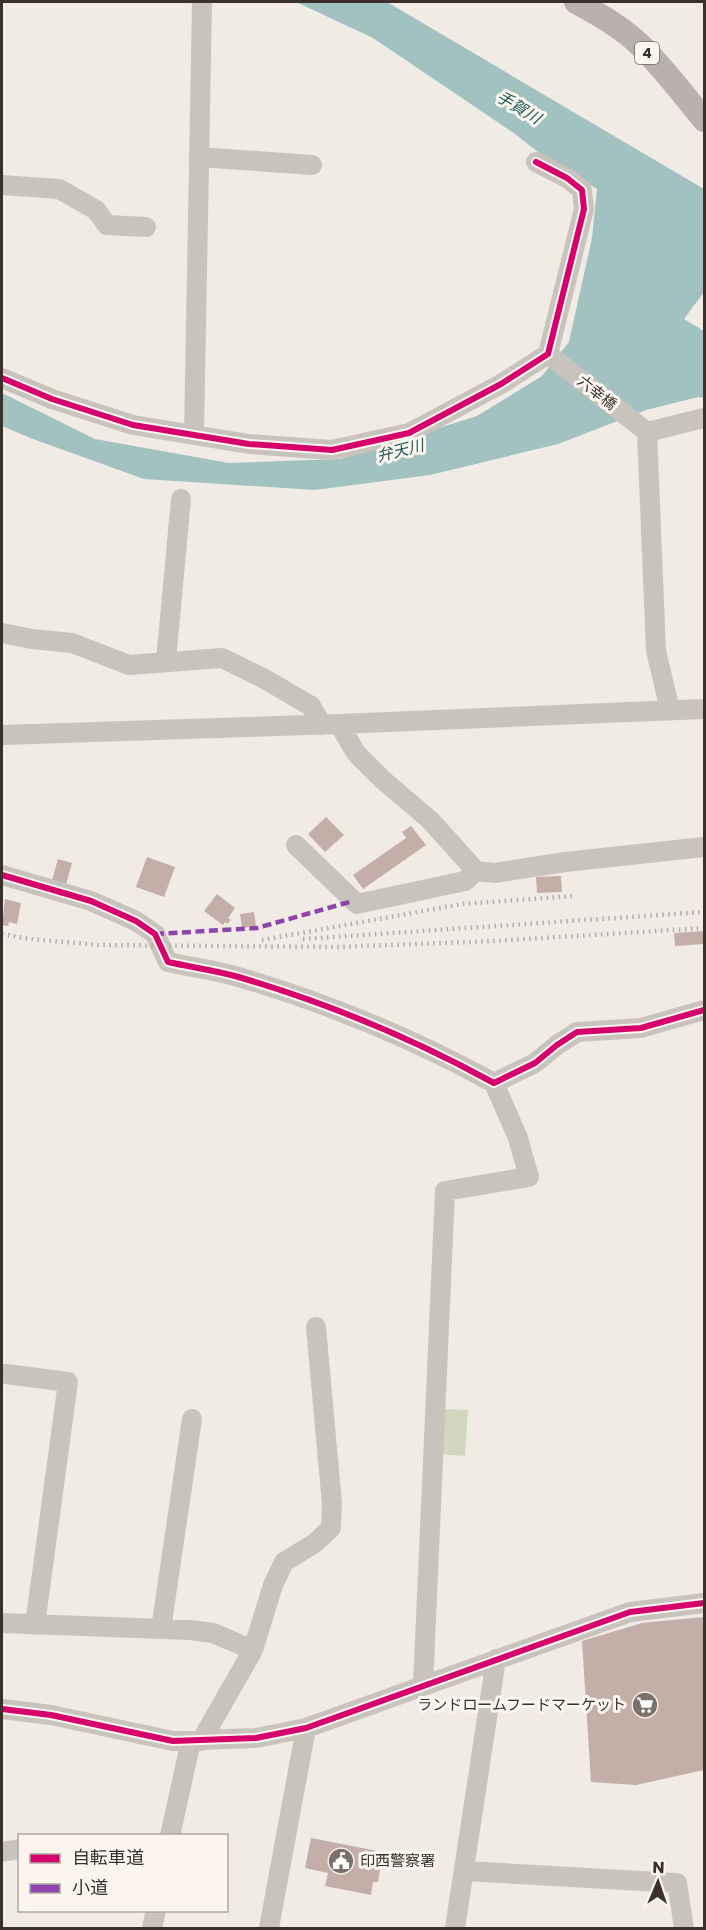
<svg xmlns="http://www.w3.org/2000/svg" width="706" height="1930" viewBox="0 0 706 1930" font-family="Poppins,'Noto Sans JP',sans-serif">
	<rect width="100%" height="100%" fill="#f0ebe5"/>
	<path fill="#d1d6bf" d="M438 1409 468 1410 465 1456 437 1454Z"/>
	<path fill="#a1c2c1" d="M296 2H387L704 189V292L684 319 704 331V398L698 397 646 410 558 444 430 475 315 490 144 479 33 439 2 426V393L95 439 229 463 340 459 477 416 542 376 569 342 592 238 597 189 547 159 515 134 373 38Z"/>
	<path fill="#c3afa7" d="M326 817 344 835 325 852 308 834Z
		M411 826 426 845 363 889 353 875 406 838 402 832Z
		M147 857 175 867 164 897 136 887Z
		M58 859 72 863 65 888 51 884Z
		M561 876 562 892 537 893 536 877Z
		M217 894 235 908 228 918 231 920 227 924 225 922 223 925 204 911Z
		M5 899 21 903 17 924 9 922 8 926 2 925Z
		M254 912 256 926 242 928 240 914Z
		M704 931V944L675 946 674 933Z
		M704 1617V1770L636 1785 591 1782 582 1641 642 1623Z
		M311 1838 383 1852 378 1882H373L371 1895 325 1886 328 1873 305 1868Z"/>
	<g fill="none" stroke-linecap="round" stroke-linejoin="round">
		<path stroke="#c9c3be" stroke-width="20" d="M199 157 312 165
			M2 185 59 189 96 210 107 225 146 227
			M548 354 647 432
			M2 378 52 399 133 425 249 444 332 450 409 433 501 384 548 354 584 209 582 190 567 178 536 162
			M647 432 656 651 670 710
			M647 432 704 418
			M194 435 202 2
			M2 633 32 639 72 643 129 665 222 658 263 678 311 706 322 725
			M166 661 181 499
			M339 724 356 753 383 780 430 820 476 871 495 873 565 862 704 847
			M2 735 339 724 704 709
			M296 845 357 904 465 881 476 871
			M2 875 91 901 136 921 155 934 168 962C190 967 213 970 235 976 325 1002 412 1038 494 1083L535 1063 557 1045 577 1032 641 1028 704 1010
			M6 1374 68 1382 35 1625
			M2 1623 190 1630 213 1633 253 1650
			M161 1629 192 1419
			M423 1686 445 1191 529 1177 518 1138 494 1083
			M2 1709 51 1715 173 1741 256 1738 306 1728 630 1612 704 1603
			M201 1741 253 1650 273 1585 284 1562 315 1543 331 1528 332 1504 316 1327
			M170 1836 191 1741
			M2 1852 20 1849
			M464 1871 677 1883 684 1928
			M152 1928 156 1910
			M269 1928 306 1728
			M455 1928 496 1659"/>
		<path stroke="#b8b1ad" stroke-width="24" d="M576 2C597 13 620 26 638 43 662 66 683 94 704 120"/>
		<path stroke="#b1aca8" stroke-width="4.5" stroke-dasharray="1.5 4.5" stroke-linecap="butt" d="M2 934 30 939 100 945 338 947 494 941 704 928
			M303 939 704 912
			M262 940 462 904 574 896"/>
		<path stroke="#8e44ad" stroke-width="4.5" stroke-dasharray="9 4.5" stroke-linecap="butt" d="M155 934 257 928 353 901"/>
		<g stroke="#fbf5ee" stroke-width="10">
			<path id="cycleway" d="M2 378 52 399 133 425 249 444 332 450 409 433 501 384 548 354 584 209 582 190 567 178 536 162
				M2 875 91 901 136 921 155 934 168 962C190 967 213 970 235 976 325 1002 412 1038 494 1083L535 1063 557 1045 577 1032 641 1028 704 1010
				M2 1709 51 1715 173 1741 256 1738 306 1728 630 1612 704 1603"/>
		</g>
		<use href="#cycleway" stroke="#d6006c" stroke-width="6"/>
	</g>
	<defs>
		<g id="supermarket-disc" transform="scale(1.35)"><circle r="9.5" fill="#7a716c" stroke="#fbf5ee"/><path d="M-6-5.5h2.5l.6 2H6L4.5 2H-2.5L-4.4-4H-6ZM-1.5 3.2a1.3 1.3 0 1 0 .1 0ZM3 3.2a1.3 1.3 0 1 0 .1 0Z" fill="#fff"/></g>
		<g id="civic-disc" transform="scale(1.35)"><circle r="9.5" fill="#7a716c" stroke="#fbf5ee"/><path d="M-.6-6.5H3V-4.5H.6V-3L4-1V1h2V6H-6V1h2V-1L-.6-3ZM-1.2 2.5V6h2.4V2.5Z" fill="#fff"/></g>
	</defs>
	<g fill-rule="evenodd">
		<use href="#supermarket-disc" x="645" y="1705"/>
		<use href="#civic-disc" x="341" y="1861"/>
	</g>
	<g text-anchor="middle" stroke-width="6" stroke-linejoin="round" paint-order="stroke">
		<rect fill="#fbf5ee" stroke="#756b66" stroke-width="1.5" x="635" y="42" width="24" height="22" rx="4.5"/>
		<g font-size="14" font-weight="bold" fill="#3b302b">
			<text x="647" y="58">4</text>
		</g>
		<g font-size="15" fill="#3b302b" stroke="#fbf5ee">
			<text transform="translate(597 393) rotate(38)" y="5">六幸橋</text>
		</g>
		<g font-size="15" fill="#3b302b" stroke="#fbf5ee" text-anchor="end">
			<text x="626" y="1710">ランドロームフードマーケット</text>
			<text x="360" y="1866" text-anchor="start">印西警察署</text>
		</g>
		<g font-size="16" font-style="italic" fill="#1f5a5e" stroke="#fbf5ee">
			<text transform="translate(519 107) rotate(31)" y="6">手賀川</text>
			<text transform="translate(400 450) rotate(-14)" y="6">弁天川</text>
		</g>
	</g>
	<rect width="706" height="1930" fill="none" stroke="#3b302b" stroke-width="6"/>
	<rect x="18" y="1834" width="210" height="78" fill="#fbf5ee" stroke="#aea6a0" stroke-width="1.5"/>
	<rect x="30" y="1854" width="30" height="9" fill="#d6006c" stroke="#aea6a0" stroke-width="1.5"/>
	<text x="72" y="1864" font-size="18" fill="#3b302b">自転車道</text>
	<rect x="30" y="1884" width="30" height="9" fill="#8e44ad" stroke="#aea6a0" stroke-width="1.5"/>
	<text x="72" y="1894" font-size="18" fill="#3b302b">小道</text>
	<g transform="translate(658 1882) rotate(2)" stroke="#fbf5ee" stroke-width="4.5" paint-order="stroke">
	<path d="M0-4.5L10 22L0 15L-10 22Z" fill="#3b302b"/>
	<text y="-9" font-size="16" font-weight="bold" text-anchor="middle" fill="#3b302b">N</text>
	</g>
</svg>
